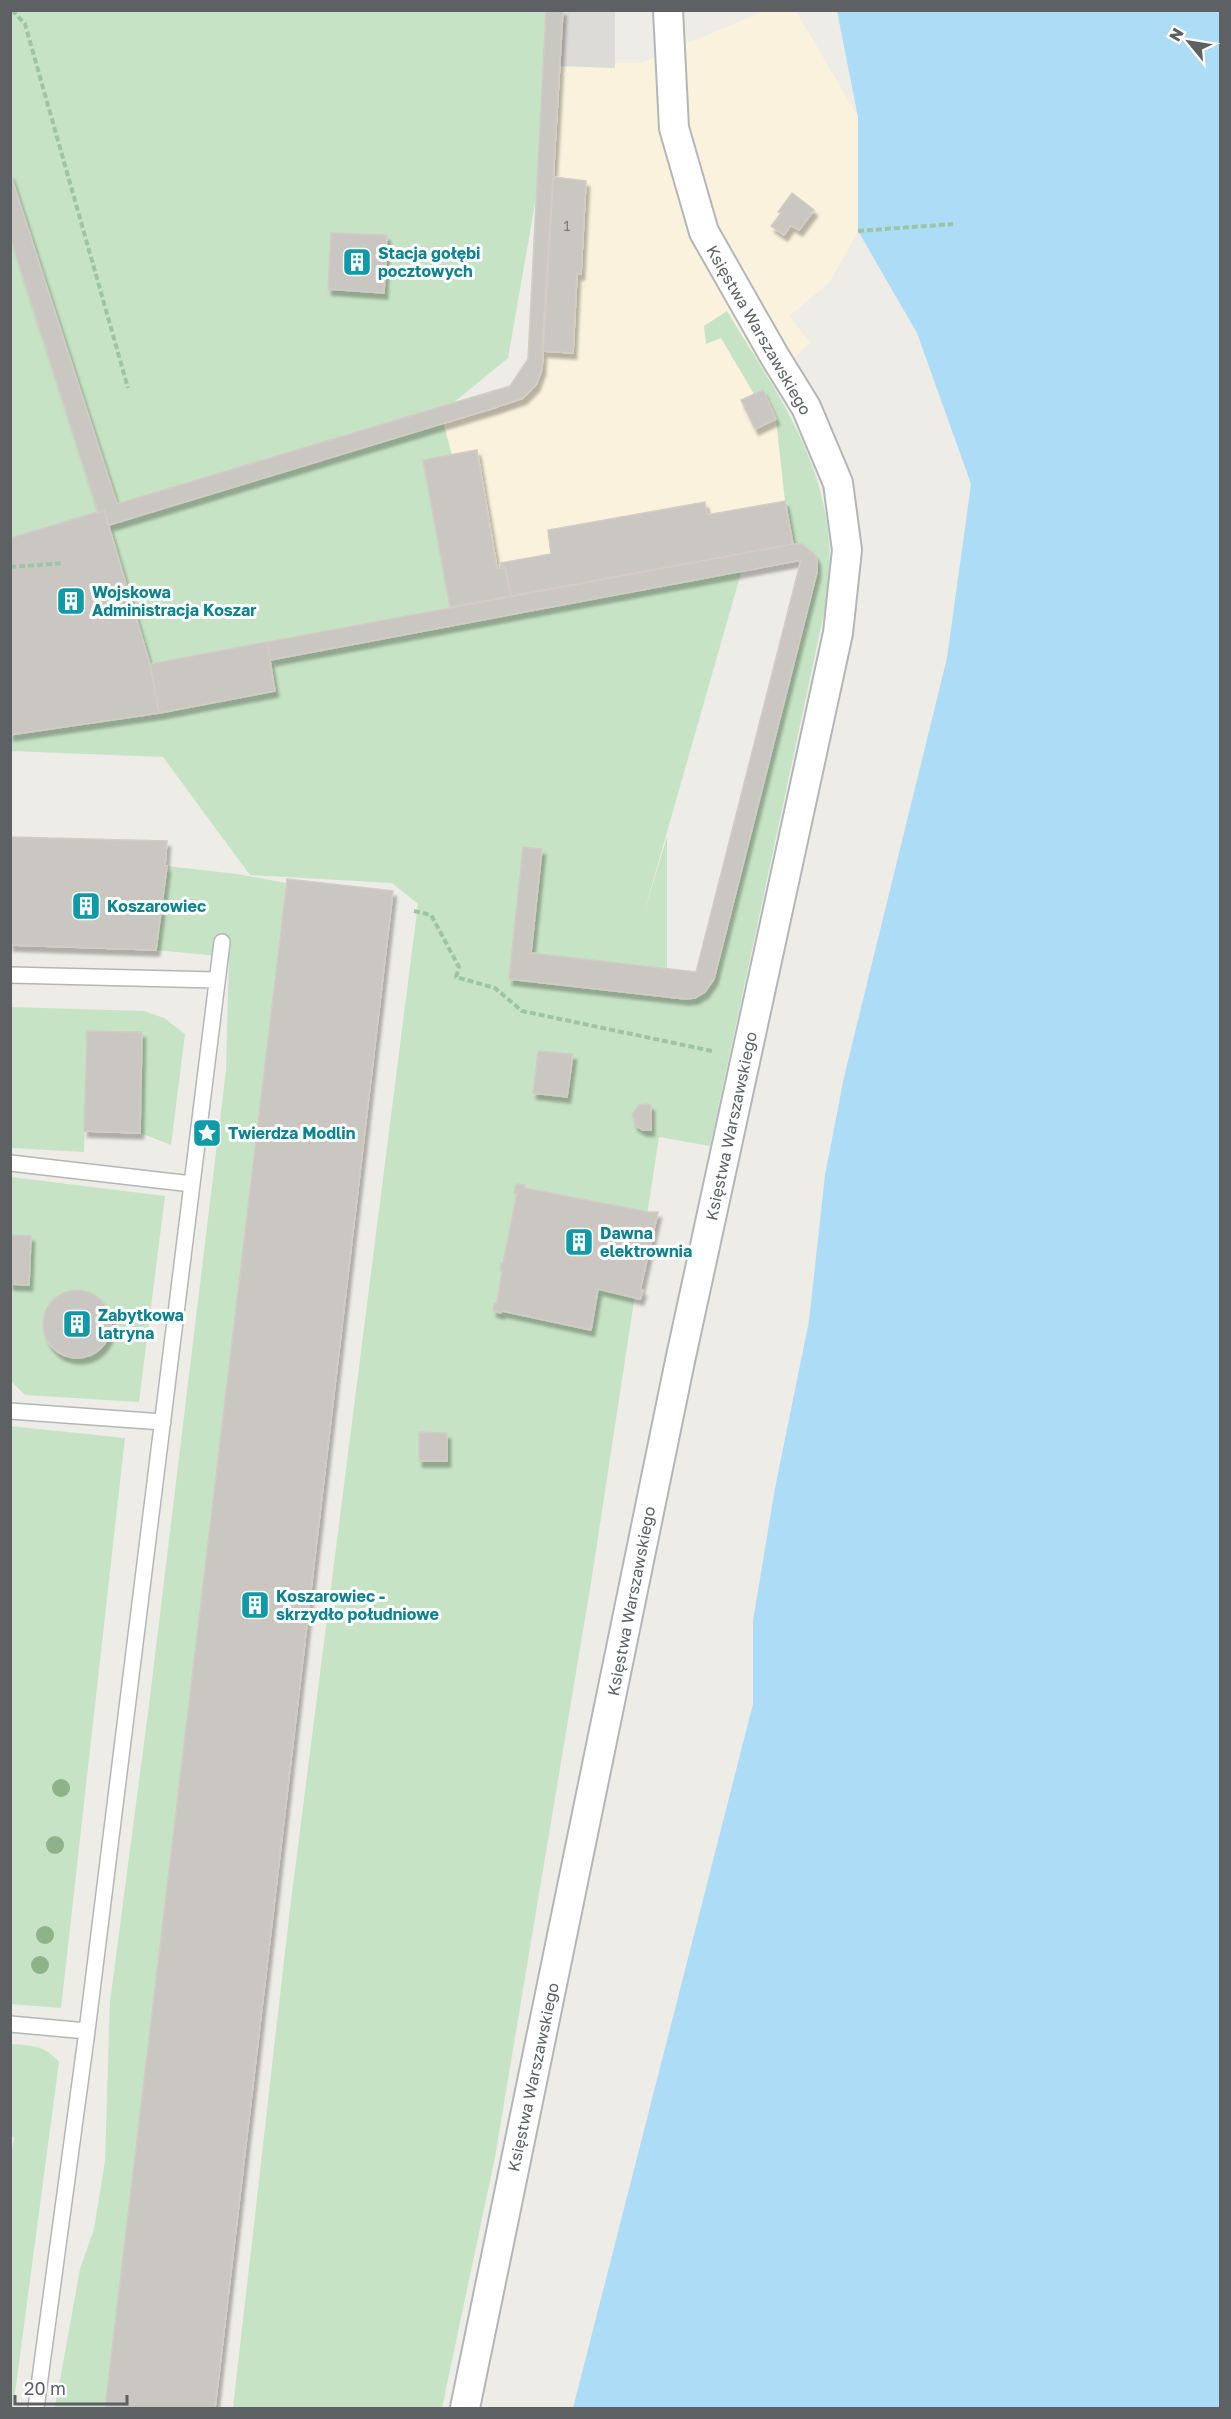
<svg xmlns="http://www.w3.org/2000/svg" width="1231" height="2419" viewBox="0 0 1231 2419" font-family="'Golos Text',sans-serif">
	<defs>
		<filter id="shadow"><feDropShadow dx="3.5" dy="6" stdDeviation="1.5" flood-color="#0004"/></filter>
	</defs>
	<rect width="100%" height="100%" fill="#eeece6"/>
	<path fill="#fbf2de" d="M764 11H796L858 117V231L830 282 789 316 810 342 763 390 776 419 785 501 793 544 511 596 11 538 523 398 536 385 542 369 559 66 614 68 615 63H641Z"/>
	<path fill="#dddbd8" d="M563 11H615V68L559 66Z"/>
	<path fill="#c7e3c5" d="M11 11H563L559 66 508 358 441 413 492 610 743 566 643 916 667 837V997C688 1000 702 999 714 979L817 572C817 555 811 544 793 544L785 501 776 419 763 391 754 394 721 338 706 344 704 326 727 311C784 405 843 482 827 599L710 1146 659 1137 591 1583 495 2157 442 2408H233L289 1917 418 904 392 883 250 875 163 757 11 751Z
		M167 866 237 874 286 883 105 2408H55L80 2269 94 2229 105 2161 110 2002 149 1705 226 1070 229 957 156 950Z
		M10 1007 144 1011 164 1018 185 1034 171 1145 140 1133 142 1032 87 1031 84 1152 11 1148Z
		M11 1177 165 1196 139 1402 25 1395 11 1381V1284H29L31 1236 11 1235Z
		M10 1426 125 1438 61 2008 11 2004Z
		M10 2044C32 2046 43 2044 59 2062L13 2408H10V2164L14 2137 10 2136Z"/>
	<path fill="#addcf7" d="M837 11H1220V2408H573L753 1704V1621L775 1488 809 1321 825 1175 844 1077 947 658 971 484 917 333 858 231V117Z"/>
	<path fill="#cac7c2" stroke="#d2cdc4" stroke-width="1.5" filter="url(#shadow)" d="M546 10H563L542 369 536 385 523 398 497 407 109 525 104 510 98 512 10 237V173L117 504 510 386 528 359Z
		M553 177 586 181 581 274H577L573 353 542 351Z
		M792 193 814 210 799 230 791 225 784 235 771 226 781 213 778 212Z
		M331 233 387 235 384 293 328 289Z
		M763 390 776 419 755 429 741 400Z
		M477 450 497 568 505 567 511 596 450 607 423 460Z
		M785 501 793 544 511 596 505 567 501 568 500 563 551 554 548 530 705 502 707 515Z
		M104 510 150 664 159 713 10 735V538Z
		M793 544H802L813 553 817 559V572L714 979 705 992 695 998 685 999 509 979 523 847 542 849 531 953 696 972 801 560 270 660 267 642Z
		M267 642 275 691 159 713 150 664Z
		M10 837 167 841 165 866H167L156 950 10 945Z
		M287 879 393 891 215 2408H105Z
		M87 1031 142 1032 140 1133 84 1131Z
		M538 1051 573 1054 567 1097 533 1093Z
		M648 1104 651 1105V1130H643L635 1125 632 1114 639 1105Z
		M516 1184 525 1185 524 1188 649 1212H658L640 1290H643L640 1299 598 1289 591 1330 502 1311 501 1313 493 1311 494 1303H497L502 1271H500L501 1263H503L517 1193H514Z
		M10 1235 31 1236 29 1285 10 1284Z
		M43 1324a34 34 0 1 1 68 0a34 34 0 1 1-68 0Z
		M419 1432 447 1433V1461H419Z"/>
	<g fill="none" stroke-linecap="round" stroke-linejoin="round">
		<g stroke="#b3b6b9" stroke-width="18">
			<path id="service" d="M10 975 216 980
				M10 1163 192 1184
				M10 1411 163 1422
				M10 2024 87 2031
				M36 2408 87 2031 222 942"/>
		</g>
		<g stroke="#b3b6b9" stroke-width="32">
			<path id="minor" d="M465 2408 680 1361 838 633 847 550 838 483 806 407 775 357 704 232 674 128 668 10"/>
		</g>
		<path stroke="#9ec4a6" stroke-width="4" stroke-dasharray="6 3" stroke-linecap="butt" d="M12 10 25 24 128 388
			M858 231 953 224
			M10 567 64 563
			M414 911 431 915 459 967 456 977 495 988 522 1011 712 1051"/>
		<use href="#service" stroke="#fff" stroke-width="15"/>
		<use href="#minor" stroke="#fff" stroke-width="28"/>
	</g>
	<g fill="#8eb28a">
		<circle cx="61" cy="1788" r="9"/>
		<circle cx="55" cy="1845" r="9"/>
		<circle cx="45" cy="1935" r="9"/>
		<circle cx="40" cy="1965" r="9"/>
	</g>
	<defs>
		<g id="building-square" transform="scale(1.5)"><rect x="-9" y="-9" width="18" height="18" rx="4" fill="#0f9aa8" stroke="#fff"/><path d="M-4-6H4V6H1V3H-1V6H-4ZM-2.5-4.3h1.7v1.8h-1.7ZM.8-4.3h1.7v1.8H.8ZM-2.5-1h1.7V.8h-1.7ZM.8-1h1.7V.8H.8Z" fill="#fff"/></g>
		<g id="sight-square" transform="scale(1.5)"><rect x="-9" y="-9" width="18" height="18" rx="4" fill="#0f9aa8" stroke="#fff"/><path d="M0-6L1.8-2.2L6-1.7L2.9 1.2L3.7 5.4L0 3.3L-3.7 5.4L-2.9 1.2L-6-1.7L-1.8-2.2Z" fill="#fff"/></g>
	</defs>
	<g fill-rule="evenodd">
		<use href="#building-square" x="357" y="262"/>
		<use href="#building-square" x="71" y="601"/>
		<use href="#building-square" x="86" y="906"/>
		<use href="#sight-square" x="207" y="1133"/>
		<use href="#building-square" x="579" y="1242"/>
		<use href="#building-square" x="77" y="1324"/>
		<use href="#building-square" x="255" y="1605"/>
	</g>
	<g text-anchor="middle" stroke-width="6" stroke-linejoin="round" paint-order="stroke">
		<g font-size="14" fill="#787a7c">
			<text x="567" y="231">1</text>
		</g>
		<g font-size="16" font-weight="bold" fill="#0d838f" stroke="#fff" text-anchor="start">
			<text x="378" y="259">Stacja gołębi<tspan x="378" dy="18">pocztowych</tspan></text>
			<text x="92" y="598">Wojskowa<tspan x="92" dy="18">Administracja Koszar</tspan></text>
			<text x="107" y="912">Koszarowiec</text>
			<text x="228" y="1139">Twierdza Modlin</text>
			<text x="600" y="1239">Dawna<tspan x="600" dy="18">elektrownia</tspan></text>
			<text x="98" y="1321">Zabytkowa<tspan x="98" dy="18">latryna</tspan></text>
			<text x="276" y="1602">Koszarowiec -<tspan x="276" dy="18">skrzydło południowe</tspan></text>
		</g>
		<g font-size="16" fill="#5d6164" stroke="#fff">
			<text transform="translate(759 330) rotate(60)" y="6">Księstwa Warszawskiego</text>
			<text transform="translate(731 1126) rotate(-78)" y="6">Księstwa Warszawskiego</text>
			<text transform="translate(631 1601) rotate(-79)" y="6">Księstwa Warszawskiego</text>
			<text transform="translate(533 2077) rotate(-78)" y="6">Księstwa Warszawskiego</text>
		</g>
	</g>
	<rect width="1231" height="2419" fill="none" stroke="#5d6164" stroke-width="24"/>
	<g transform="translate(1189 42) rotate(300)" stroke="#ffffff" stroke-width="4.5" paint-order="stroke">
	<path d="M0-4.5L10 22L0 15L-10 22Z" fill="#5d6164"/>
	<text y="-9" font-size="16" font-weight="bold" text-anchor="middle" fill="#5d6164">N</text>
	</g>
	<path d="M15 2395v9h112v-9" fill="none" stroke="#5d6164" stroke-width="3"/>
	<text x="24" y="2395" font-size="18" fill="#5d6164" stroke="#ffffff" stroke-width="4.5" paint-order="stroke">20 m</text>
</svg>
